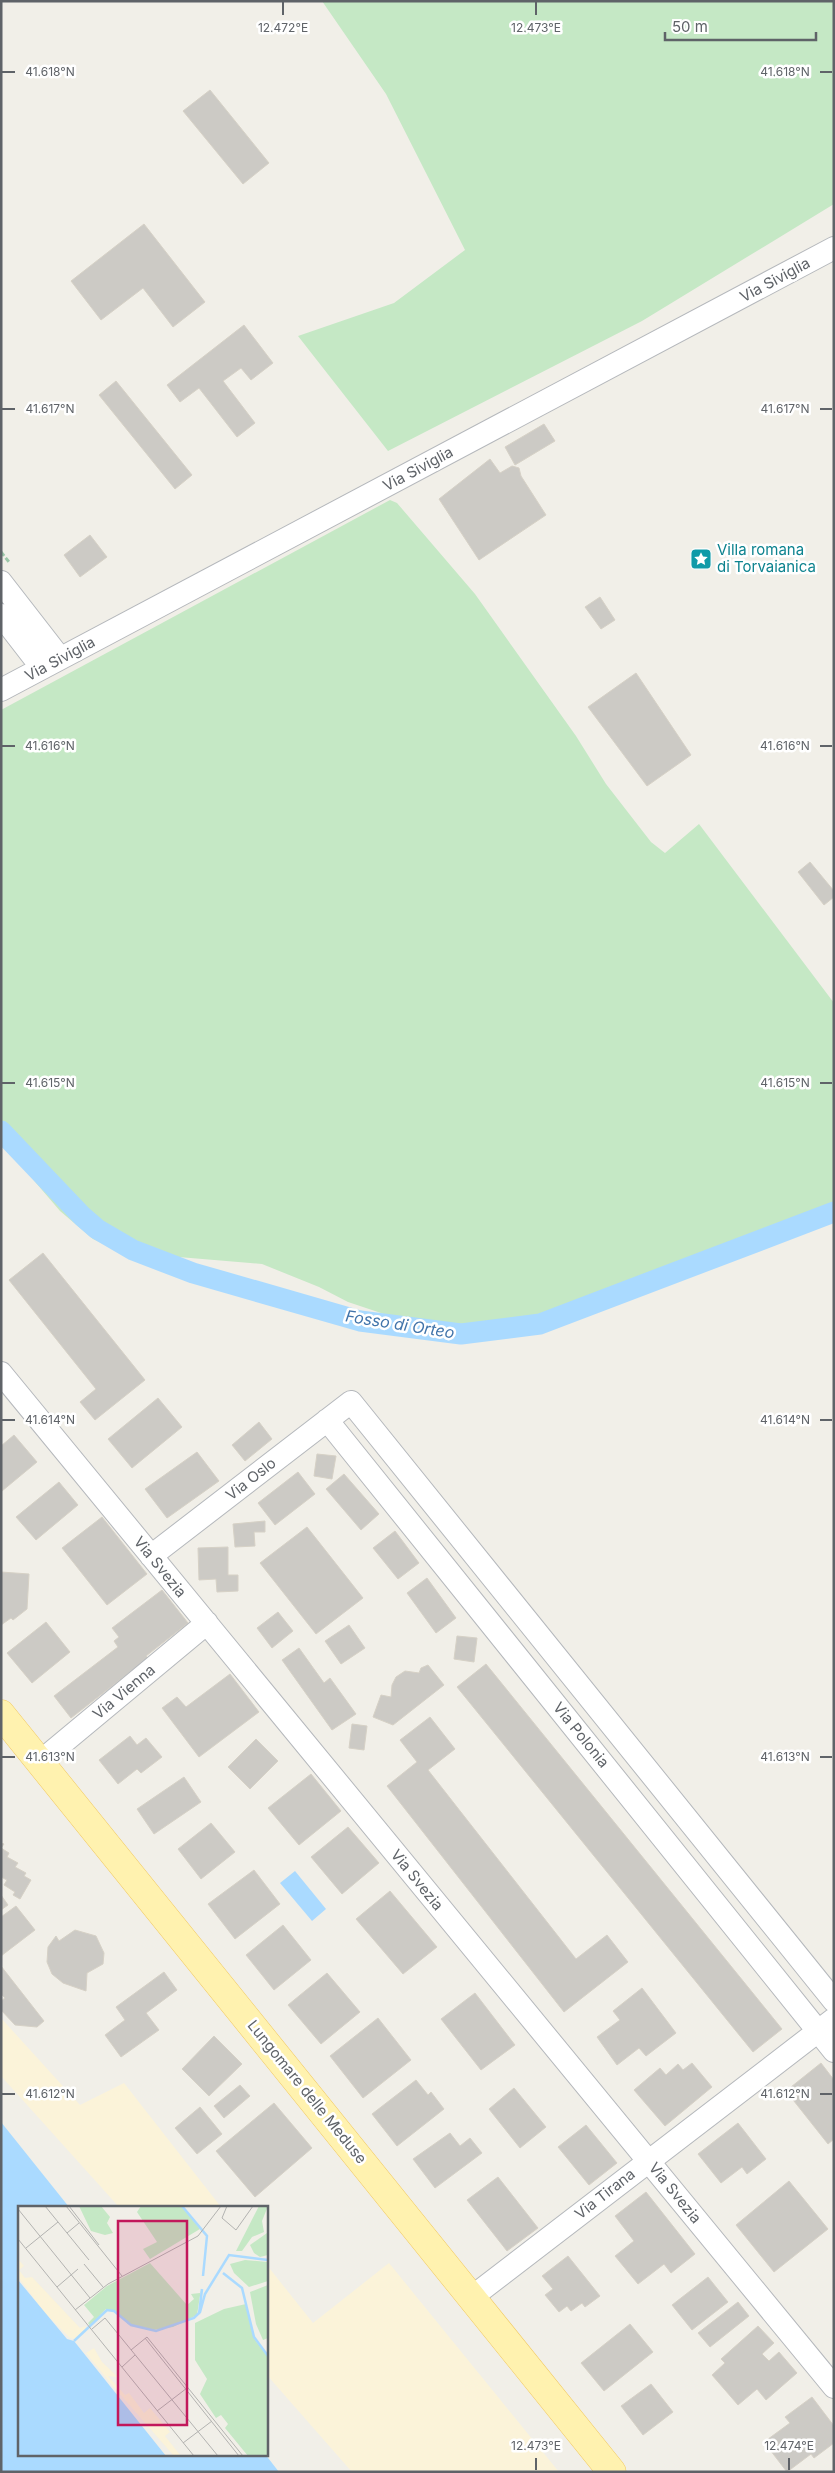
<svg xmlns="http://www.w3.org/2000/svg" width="835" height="2473" viewBox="0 0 835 2473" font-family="Inter,sans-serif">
	<rect width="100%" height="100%" fill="#f1efe8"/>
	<path fill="#c5e8c5" d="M322 1H834V204L642 321 388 451 298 336 394 303 465 250 386 94Z
		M390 500 397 503 475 594 576 736 606 784 651 842 665 853 699 824 834 1003V1206L818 1213 776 1241 668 1285 592 1299 534 1320 477 1327 422 1324 384 1314 348 1302 319 1287 262 1264 131 1253 112 1248 93 1239 60 1211 1 1142V710Z"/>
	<path fill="#fbf3d9" d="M1 2018 80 2105 124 2083 221 2207H119L1 2076Z
		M389 2263 559 2472H352L266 2374V2264L313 2323Z"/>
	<path fill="#aadaff" d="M295 1871 326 1909 312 1921 280 1883Z
		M1 2122 69 2207H19V2454H265L279 2472H1Z"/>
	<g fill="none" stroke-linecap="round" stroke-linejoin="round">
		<path stroke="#aadaff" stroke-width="21" d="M1 1131 82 1216 97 1229 133 1250 193 1273 360 1321 461 1334 540 1324 834 1212"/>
	</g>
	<path fill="#cccac5" stroke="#d6d1c6" d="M210 90 269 163 243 184 183 111Z
		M144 224 205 302 173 327 143 288 101 320 71 281Z
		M244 325 273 363 251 380 241 368 223 381 255 423 237 437 199 388 180 402 167 385Z
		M116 381 192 475 175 489 99 395Z
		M544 424 555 441 515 465 505 447Z
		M490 459 500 473 512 466 519 468 521 476 546 515 479 560 439 499Z
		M90 535 107 557 80 577 64 555Z
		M600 597 615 620 601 629 585 607Z
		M636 673 691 755 647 786 588 707Z
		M810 862 834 891V897L824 905 798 872Z
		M43 1253 145 1380 95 1420 80 1402 96 1389 9 1280Z
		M158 1398 182 1427 132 1468 108 1439Z
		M259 1422 272 1439 245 1461 232 1445Z
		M14 1435 37 1462 2 1491 1 1446Z
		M197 1452 219 1481 167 1518 145 1489Z
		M317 1454 336 1456 332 1479 314 1476Z
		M298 1472 315 1494 275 1525 258 1503Z
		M344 1474 379 1514 361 1530 326 1489Z
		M59 1482 78 1505 36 1540 16 1517Z
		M102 1517 147 1574 107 1605 62 1548Z
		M265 1521V1532H254L255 1546 235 1547 233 1524Z
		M307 1527 363 1598 316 1634 260 1563Z
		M395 1531 419 1563 398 1579 373 1548Z
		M228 1547V1575H238V1591L217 1592 216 1579 199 1580 198 1548Z
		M1 1572 29 1574 27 1609 13 1620 11 1618 1 1625Z
		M427 1578 456 1618 436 1633 407 1593Z
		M162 1590 188 1623 146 1656 148 1658 71 1718 54 1696 118 1647 114 1641 119 1637 112 1628Z
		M278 1612 293 1631 272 1648 257 1628Z
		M46 1622 70 1652 32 1683 7 1653Z
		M349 1625 365 1648 341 1664 325 1641Z
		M457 1636 477 1638 474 1662 454 1659Z
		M299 1648 324 1683 330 1678 356 1714 332 1730 282 1660Z
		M486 1664 782 2029 753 2052 457 1687Z
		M428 1665 444 1685 393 1725 373 1717 381 1695 391 1697 392 1685 396 1677 405 1671 419 1673 421 1668Z
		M230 1674 259 1712 199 1757 162 1708 177 1697 186 1707Z
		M430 1717 455 1749 428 1770 576 1959 607 1935 628 1962 564 2012 387 1786 417 1762 400 1740Z
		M352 1724 367 1726 364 1750 349 1748Z
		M130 1736 137 1745 146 1738 162 1757 141 1773 137 1769 118 1784 99 1760Z
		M256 1739 278 1761 250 1789 228 1767Z
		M311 1774 341 1811 299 1845 268 1808Z
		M184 1777 201 1802 154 1834 137 1809Z
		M211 1823 235 1852 201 1879 178 1849Z
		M348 1827 379 1863 342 1894 311 1857Z
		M1 1843 4 1844 1 1848 9 1853 7 1857 18 1863 15 1867 26 1873 24 1876 31 1880 20 1899 13 1895 15 1892 4 1885 7 1880 1 1877Z
		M254 1870 280 1904 235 1939 208 1904Z
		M390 1891 437 1947 403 1974 356 1919Z
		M1 1895 8 1905 1 1910Z
		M16 1906 35 1930 1 1956V1917Z
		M283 1925 311 1960 274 1990 246 1955Z
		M75 1930 96 1936 104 1953 103 1964 87 1973 86 1991 63 1983 52 1974 47 1962 48 1947 56 1936 59 1941Z
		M1 1966 44 2021 37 2027 15 2025 1 2010V2001L5 1998 1 1994Z
		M164 1972 177 1990 146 2013 159 2030 121 2057 105 2035 125 2020 116 2007Z
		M327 1973 360 2012 321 2044 288 2005Z
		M642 1988 676 2033 646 2056 639 2048 617 2065 597 2037 620 2020 613 2011Z
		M475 1993 515 2045 481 2070 441 2019Z
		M378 2018 411 2060 363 2098 330 2056Z
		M214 2036 242 2064 209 2096 182 2069Z
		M692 2063 712 2087 665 2126 634 2090 660 2068 666 2075 678 2064 683 2070Z
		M821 2063 834 2080V2139L828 2144 786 2091Z
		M416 2080 428 2095 431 2092 444 2109 397 2146 372 2114Z
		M240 2085 250 2096 224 2118 214 2106Z
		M514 2088 546 2127 520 2148 489 2109Z
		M274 2103 312 2148 255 2197 216 2151Z
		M200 2107 222 2134 197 2154 175 2128Z
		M738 2123 766 2159 747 2174 742 2167 721 2183 698 2154Z
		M586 2125 617 2163 589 2185 558 2147Z
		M450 2133 460 2146 470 2138 482 2153 435 2188 413 2159Z
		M498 2177 538 2228 507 2251 467 2200Z
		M789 2181 828 2229 774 2272 736 2225Z
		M646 2192 695 2254 671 2273 664 2264 638 2284 615 2256 634 2241 615 2216Z
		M568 2256 600 2296 585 2307 582 2303 571 2311 567 2306 559 2312 545 2295 553 2289 542 2276Z
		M708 2277 728 2302 692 2330 672 2305Z
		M738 2302 749 2316 710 2347 698 2333Z
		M630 2324 653 2352 604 2391 581 2363Z
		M758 2326 774 2343 762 2354 769 2361 779 2352 797 2373 766 2400 757 2389 738 2405 712 2375 725 2363 721 2359Z
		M651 2384 673 2412 643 2435 621 2406Z
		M812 2397 834 2426V2443L814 2458 811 2454 787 2472 764 2442 790 2423 785 2417Z"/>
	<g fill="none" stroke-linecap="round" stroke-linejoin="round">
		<g stroke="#b5b8bc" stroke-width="24">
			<path id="minor" d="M1 582 60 658
				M1 615 42 668
				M1 690 834 248
				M1 1373 834 2387
				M327 1420 834 2051
				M151 1556 351 1402 834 2001
				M41 1761 207 1623
				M472 2297 834 2019"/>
		</g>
		<g stroke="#f2c960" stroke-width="29">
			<path id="major" d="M1 1714 612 2472"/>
		</g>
		<path stroke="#9cc7a9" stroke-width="3" stroke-dasharray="5 2.5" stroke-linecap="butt" d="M1 552 9 562"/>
		<use href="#minor" stroke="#fff" stroke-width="22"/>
		<use href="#major" stroke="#fff2af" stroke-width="28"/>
	</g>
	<path fill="none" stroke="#5f6368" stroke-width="2" d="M283 2V15M536 2V15M2 72H15M820 72H832M2 409H15M820 409H832M2 746H15M820 746H832M2 1083H15M820 1083H832M2 1420H15M820 1420H832M2 1757H15M820 1757H832M2 2094H15M820 2094H832M536 2458V2470M789 2458V2470"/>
	<defs>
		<g id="sight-square" transform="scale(1.125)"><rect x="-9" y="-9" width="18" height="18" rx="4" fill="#0f9aa8" stroke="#fff"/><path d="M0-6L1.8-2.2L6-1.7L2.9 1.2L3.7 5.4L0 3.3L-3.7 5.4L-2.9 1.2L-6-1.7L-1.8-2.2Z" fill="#fff"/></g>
	</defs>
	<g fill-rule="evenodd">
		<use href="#sight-square" x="701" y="559"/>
	</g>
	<g text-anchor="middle" stroke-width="5" stroke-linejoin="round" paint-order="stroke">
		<g font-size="15" fill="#5f6368" stroke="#fff">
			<text transform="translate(775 280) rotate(-28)" y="5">Via Siviglia</text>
			<text transform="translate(418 469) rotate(-28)" y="5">Via Siviglia</text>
			<text transform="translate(60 659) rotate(-28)" y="5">Via Siviglia</text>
			<text transform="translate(251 1479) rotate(-38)" y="5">Via Oslo</text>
			<text transform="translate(160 1567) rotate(51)" y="5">Via Svezia</text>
			<text transform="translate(124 1692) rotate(-40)" y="5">Via Vienna</text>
			<text transform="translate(581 1735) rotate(51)" y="5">Via Polonia</text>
			<text transform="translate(417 1880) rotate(51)" y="5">Via Svezia</text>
			<text transform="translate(307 2092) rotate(51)" y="5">Lungomare delle Meduse</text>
			<text transform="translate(675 2193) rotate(51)" y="5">Via Svezia</text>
			<text transform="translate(605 2194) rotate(-38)" y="5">Via Tirana</text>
		</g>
		<g font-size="15" fill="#0d838f" stroke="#fff" text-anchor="start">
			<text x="717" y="555">Villa romana<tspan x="717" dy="17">di Torvaianica</tspan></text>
		</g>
		<g font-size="16" font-style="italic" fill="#4174aa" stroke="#fff">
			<text transform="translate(400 1324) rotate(9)" y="6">Fosso di Orteo</text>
		</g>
	</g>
	<g transform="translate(18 2206)">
		<rect width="250" height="250" fill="#f1efe8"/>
		<path d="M61 0H83L92 11 89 17 95 27 87 29 73 25ZM123 0H163L182 23 132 53 125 43 139 36 119 6ZM241 0H250L244 15 246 26 234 31 224 45H218ZM250 12V49L242 51 236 47 232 39 249 27ZM227 54 250 56V75L231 81 216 67 212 58ZM132 57 169 99 176 93 173 88 182 87 183 83 179 109 155 121 135 124 110 118 97 106 88 103 72 120 70 117 76 111 66 99 89 80ZM250 79V132L245 134 238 118 232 86ZM228 98 237 134 250 151V250H230L207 222 210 218 203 209 198 212 182 188 189 173 177 154V117L206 103Z" fill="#c5e8c5"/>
		<path d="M0 53 6 60 1 64 7 72 14 71 62 122 67 120 68 122 57 133 52 132 26 106 0 71ZM76 142 84 156 100 171 90 170 107 189 111 187 126 207 132 202 152 226 147 230 163 250H156L93 178 68 147Z" fill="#fbf3d9"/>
		<path d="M0 74 49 133 56 135 148 250H0Z" fill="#aadaff"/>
		<path fill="none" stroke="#aadaff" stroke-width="2.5" d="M164 0 189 30 185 70M205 67 224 82 236 131 250 150M181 108 184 83M56 135 89 104 96 105 113 119 138 125 176 112 182 106 187 88 211 49 250 54"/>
		<path fill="none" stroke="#b3b3b1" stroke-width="1" d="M27 0 71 54M48 0 104 70M51 0 81 39M209 0 204 12 218 24 235 0M0 3 72 92M49 27 61 17M0 33 176 250M8 42 40 16M66 58 85 81M39 81 60 63M57 104 90 78 180 30 203 0M74 123 87 112 200 250M127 132 221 250M113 144 129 131 225 250M104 161 117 149M139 205 169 182M165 237 194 215"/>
		<path fill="#c2185b" fill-opacity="0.15" stroke="#c2185b" stroke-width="2.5" d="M100 15H169V219H100Z"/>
		<rect width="250" height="250" fill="none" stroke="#5f6368" stroke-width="2.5"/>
	</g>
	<g font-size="12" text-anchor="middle" fill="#5f6368" stroke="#fff" stroke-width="5" stroke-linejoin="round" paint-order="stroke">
		<text x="283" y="32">12.472°E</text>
		<text x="536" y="32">12.473°E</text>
		<text x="50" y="76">41.618°N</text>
		<text x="785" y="76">41.618°N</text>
		<text x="50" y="413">41.617°N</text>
		<text x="785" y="413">41.617°N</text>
		<text x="50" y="750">41.616°N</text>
		<text x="785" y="750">41.616°N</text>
		<text x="50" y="1087">41.615°N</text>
		<text x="785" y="1087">41.615°N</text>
		<text x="50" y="1424">41.614°N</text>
		<text x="785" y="1424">41.614°N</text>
		<text x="50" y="1761">41.613°N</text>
		<text x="785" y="1761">41.613°N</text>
		<text x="50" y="2098">41.612°N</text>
		<text x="785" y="2098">41.612°N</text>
		<text x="536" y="2450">12.473°E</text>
		<text x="789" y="2450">12.474°E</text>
	</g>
	<rect width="835" height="2473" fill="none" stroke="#5f6368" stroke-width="5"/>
	<path d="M665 32v8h151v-8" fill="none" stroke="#5f6368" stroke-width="2.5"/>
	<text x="672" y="32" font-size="15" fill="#5f6368" stroke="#ffffff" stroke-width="4" paint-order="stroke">50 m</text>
</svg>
